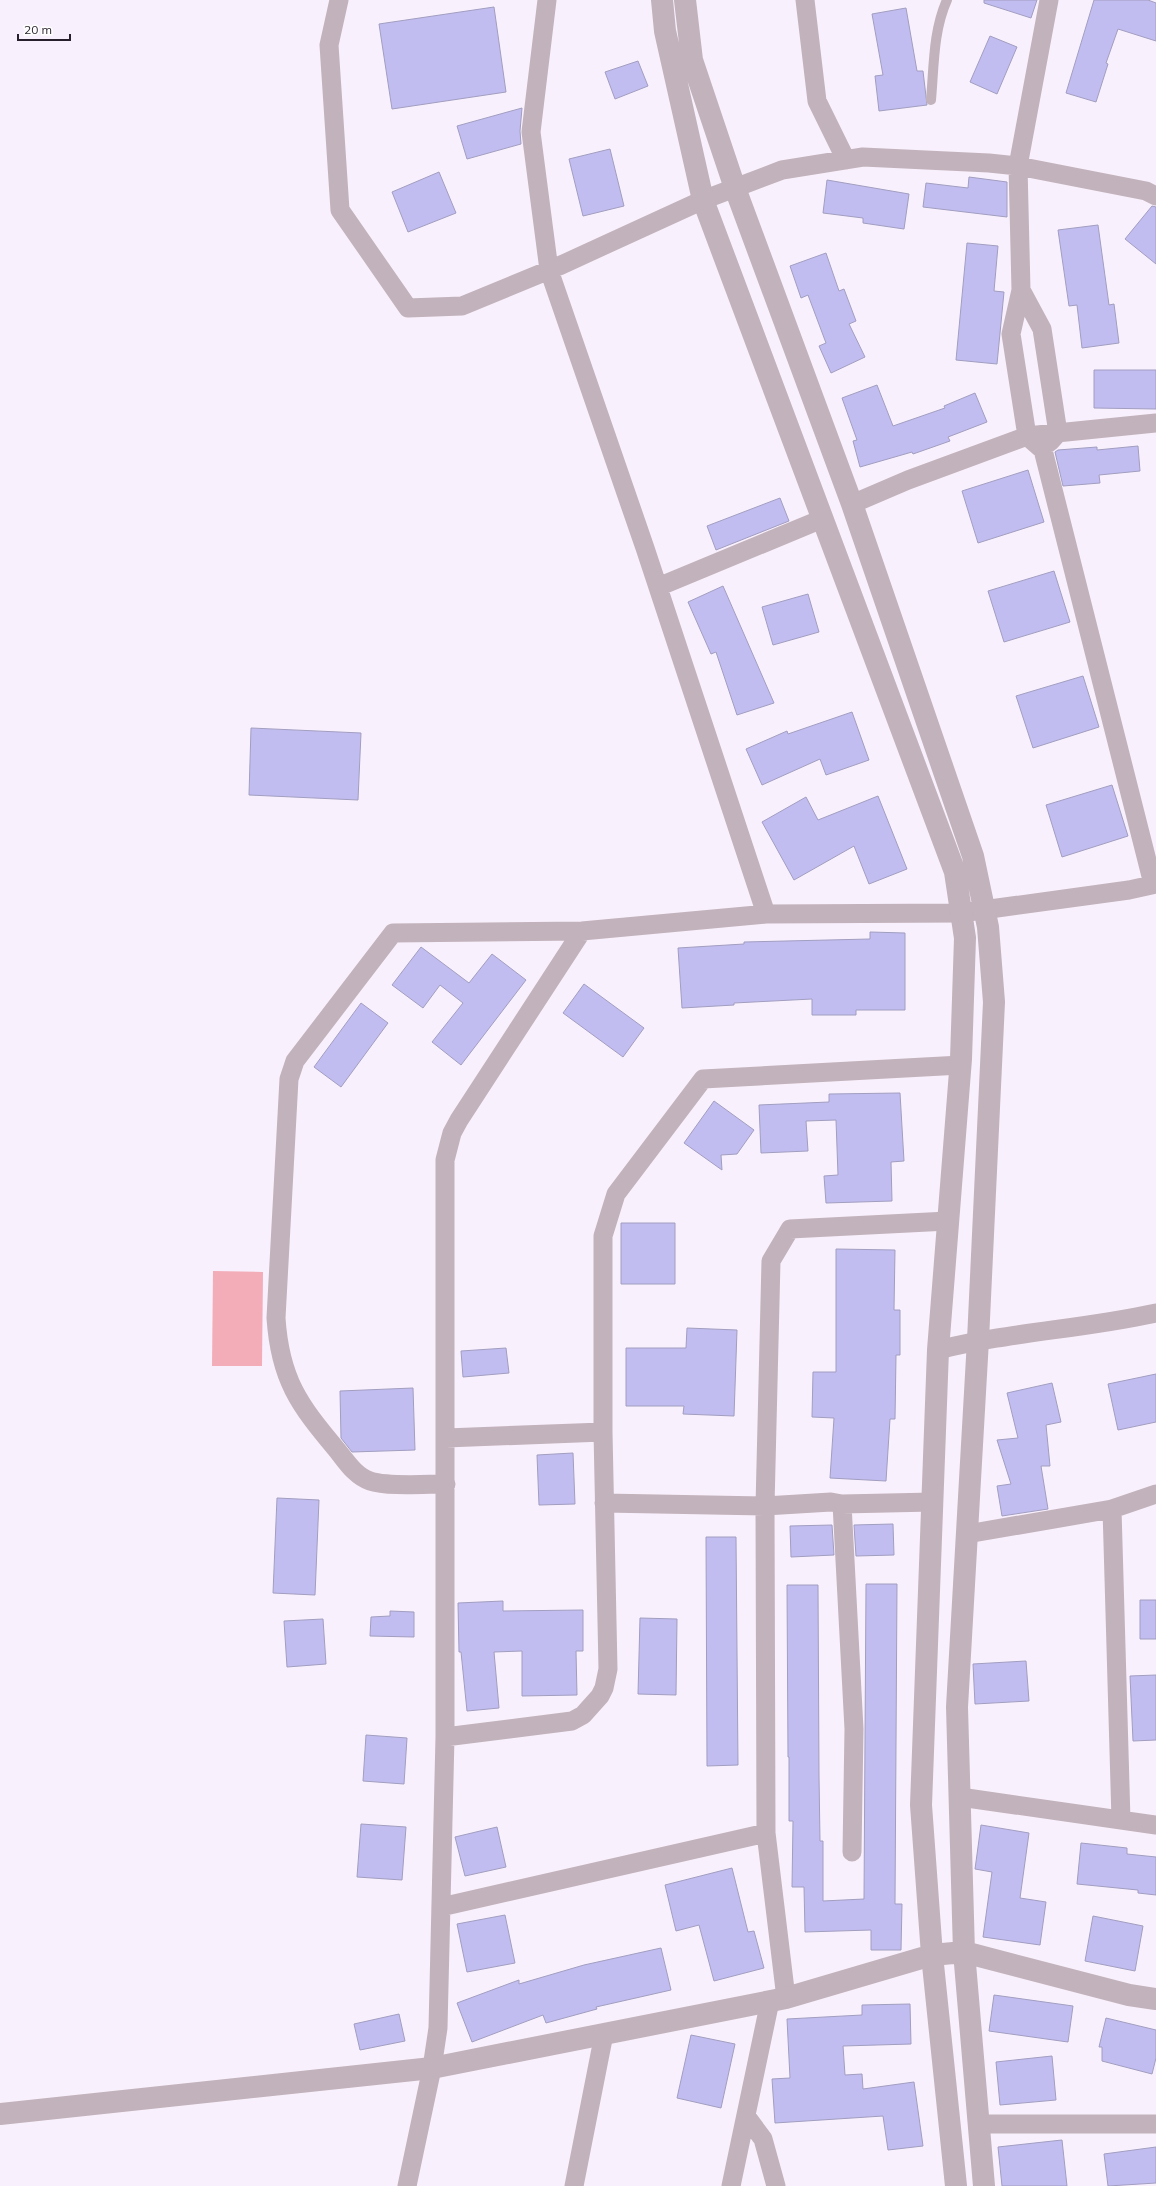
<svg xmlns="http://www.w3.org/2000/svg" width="1156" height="2186" viewBox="0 0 1156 2186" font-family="Mulish,sans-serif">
	<rect width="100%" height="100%" fill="#f9f0fd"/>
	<path fill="#f2adb8" d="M213 1271 263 1272 262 1366H212Z"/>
	<path fill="#c2bdf1" stroke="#a19ec0" d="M984 0H1037L1031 18 984 3Z
		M1094 0H1148L1156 3V41L1118 29 1106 63 1108 64 1096 102 1066 93Z
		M494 7 506 92 392 109 379 24Z
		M906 8 917 71H923L927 105 879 111 875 76 883 75 872 14Z
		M990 36 1017 47 997 94 970 82Z
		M638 61 648 86 615 99 605 72Z
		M522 108 520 131 521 144 467 159 457 126Z
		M610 149 624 206 583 216 569 159Z
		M439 172 456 213 408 232 392 192Z
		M969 177 1007 182V217L923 207 926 183 968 188Z
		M827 180 909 194 904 229 863 223V218L823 213Z
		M1152 206 1156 207V264L1125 239Z
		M1098 225 1109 305 1114 304 1119 343 1082 348 1077 305 1069 306 1058 230Z
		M967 243 998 246 994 291 1004 292 997 364 956 360Z
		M826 253 839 291 844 289 856 321 849 324 865 357 831 373 819 346 826 343 808 295 801 298 790 266Z
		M1094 370H1156V409L1094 408Z
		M877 385 893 426 945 408 944 406 975 393 987 422 948 437 950 441 913 454 912 452 860 467 853 441 857 440 842 398Z
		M1138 446 1140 471 1099 475 1100 483 1063 486 1055 452 1058 450 1097 447V450Z
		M1028 470 1044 522 978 543 962 491Z
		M780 498 789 521 716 550 707 526Z
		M1054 571 1070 622 1004 642 988 591Z
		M723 586 774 703 737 715 716 652 711 654 688 602Z
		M808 594 819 632 773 645 762 607Z
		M1083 676 1099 727 1033 748 1016 696Z
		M852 712 869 760 826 775 820 759 762 785 746 749 787 731 788 734Z
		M251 728 361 733 358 800 249 795Z
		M1112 785 1128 836 1062 857 1046 805Z
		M878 796 907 869 869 884 854 846 794 880 762 822 806 797 818 820Z
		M870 932 905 933V1010H856V1015H812V999L734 1003V1005L682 1008 678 948 744 944V942L870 939Z
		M421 947 469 983 492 954 526 980 461 1065 432 1042 463 1003 440 985 423 1008 392 985Z
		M584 984 644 1028 623 1057 563 1013Z
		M361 1003 388 1023 341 1087 314 1067Z
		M900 1093 904 1161 891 1162 892 1201 826 1203 824 1176 838 1175 836 1120 806 1121 808 1151 761 1153 759 1105 829 1102V1094Z
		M714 1101 754 1130 737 1154 721 1155 722 1170 684 1143Z
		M621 1223H675V1284H621Z
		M836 1249 895 1250 894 1310H900V1355H896L895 1419H890L886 1481 830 1478 834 1418 812 1417 813 1372H836Z
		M687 1328 737 1330 734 1416 683 1414 684 1406H626V1348H686Z
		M506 1348 509 1373 463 1377 461 1351Z
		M1156 1374V1422L1118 1430 1108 1384Z
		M1052 1383 1061 1422 1046 1425 1050 1466H1041L1048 1509 1002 1516 997 1486 1011 1484 997 1440 1018 1438 1007 1393Z
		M413 1388 415 1450 352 1452 341 1438 340 1391Z
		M573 1453 575 1504 539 1505 537 1455Z
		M277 1498 319 1500 315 1595 273 1593Z
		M893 1524 894 1555 856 1556 854 1525Z
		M832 1525 834 1555 791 1557 790 1526Z
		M706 1537H736L738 1765 707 1766Z
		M866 1584H897L895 1904H902L901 1950H871V1930L805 1932 804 1887H792L793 1821H789V1757H788L787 1585H818L819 1775 820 1841H823V1901L864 1899Z
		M1140 1600H1156V1639H1140Z
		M503 1601V1611L583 1610V1651H576L577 1695 522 1696V1651L494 1652 499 1708 467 1711 461 1652H459L458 1603Z
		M390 1611 414 1612V1637L370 1636 371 1617 390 1616Z
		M640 1618 677 1619 676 1695 638 1694Z
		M323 1619 326 1664 287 1667 284 1621Z
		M1026 1661 1029 1701 975 1704 973 1664Z
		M1156 1675V1740L1133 1741 1130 1676Z
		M366 1735 407 1738 404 1784 363 1781Z
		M361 1824 406 1827 402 1880 357 1877Z
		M981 1825 1029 1833 1020 1898 1046 1902 1040 1945 983 1937 992 1872 975 1869Z
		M497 1827 506 1867 465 1876 455 1837Z
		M1081 1843 1127 1848V1854L1156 1857V1895L1138 1893V1890L1077 1884Z
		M732 1868 748 1932 754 1931 764 1968 714 1981 699 1925 676 1931 665 1885Z
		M505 1915 515 1963 467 1972 457 1924Z
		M1093 1916 1143 1926 1135 1971 1085 1961Z
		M661 1948 671 1990 596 2007 597 2009 546 2023 543 2015 472 2042 457 2003 519 1980V1984L584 1965Z
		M994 1995 1073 2006 1068 2042 989 2031Z
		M910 2004 911 2044 843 2046 845 2075 862 2074 863 2089 914 2082 923 2146 888 2150 883 2116 775 2123 772 2079 790 2078 787 2019 862 2015V2005Z
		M399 2014 405 2041 360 2050 354 2024Z
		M1106 2018 1156 2030V2058L1152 2074 1102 2061V2047H1099Z
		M691 2035 735 2044 721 2108 677 2098Z
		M1052 2056 1056 2100 1000 2105 996 2062Z
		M1062 2140 1067 2186H1002L998 2147Z
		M1156 2147V2183L1108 2186 1104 2154Z"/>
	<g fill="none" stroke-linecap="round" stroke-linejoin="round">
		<path stroke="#c2b2bb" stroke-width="10" d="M931 100C934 67 933 31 947 0"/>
		<path stroke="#c2b2bb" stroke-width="19" d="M339 0 329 45 340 210 408 308 462 306 559 266 703 200 782 170 863 157 989 163 1018 166 1146 191 1156 196
			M547 0 531 132 549 270 645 548 766 914
			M805 0 817 101 846 160
			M1049 0 1018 166 1021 290 1011 334 1027 436 1043 450 1153 884
			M1021 290 1042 329 1058 433 1050 442
			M852 504 908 480 1027 436 1156 423
			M658 587 822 519
			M938 1350C1010 1332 1084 1329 1156 1313
			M446 1438 603 1432
			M446 1484C426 1484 387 1487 370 1481 355 1476 346 1461 337 1450 299 1405 280 1379 276 1318L289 1079 295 1061 393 933 582 931 766 914 961 913 1129 890 1156 884
			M604 1503 765 1506 831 1502 842 1504 933 1502
			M842 1504 854 1729 852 1852
			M1112 1509 1121 1820
			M967 1534 1112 1509 1156 1494
			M445 1737 572 1721 583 1715 600 1696 604 1688 608 1669 603 1432V1236L616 1194 703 1079 961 1065
			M960 1797 1156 1825
			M441 1907 766 1833
			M786 1998 766 1833 765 1506 771 1261 790 1229 948 1221
			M746 2116 763 2139 776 2186
			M979 2124H1156
			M407 2186 432 2068 438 2028 445 1737V1160L452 1133 459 1120 582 931
			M574 2186 604 2034
			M731 2186 770 2001"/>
		<path stroke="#c2b2bb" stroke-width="22" d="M662 0 665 31 703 200 955 872 965 938 961 1059 938 1350 921 1805 932 1955 956 2186
			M685 0 692 60 735 188 852 504 973 856 988 927 994 1002 978 1340 957 1707 964 1952 984 2186
			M0 2114 432 2068 786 1998 932 1955 964 1952 1129 1995 1156 1999"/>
	</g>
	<path d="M18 34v6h52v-6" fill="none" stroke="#271f2b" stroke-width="2"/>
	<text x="24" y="34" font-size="12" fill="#271f2b" stroke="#ffffff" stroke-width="3" paint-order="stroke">20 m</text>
</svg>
